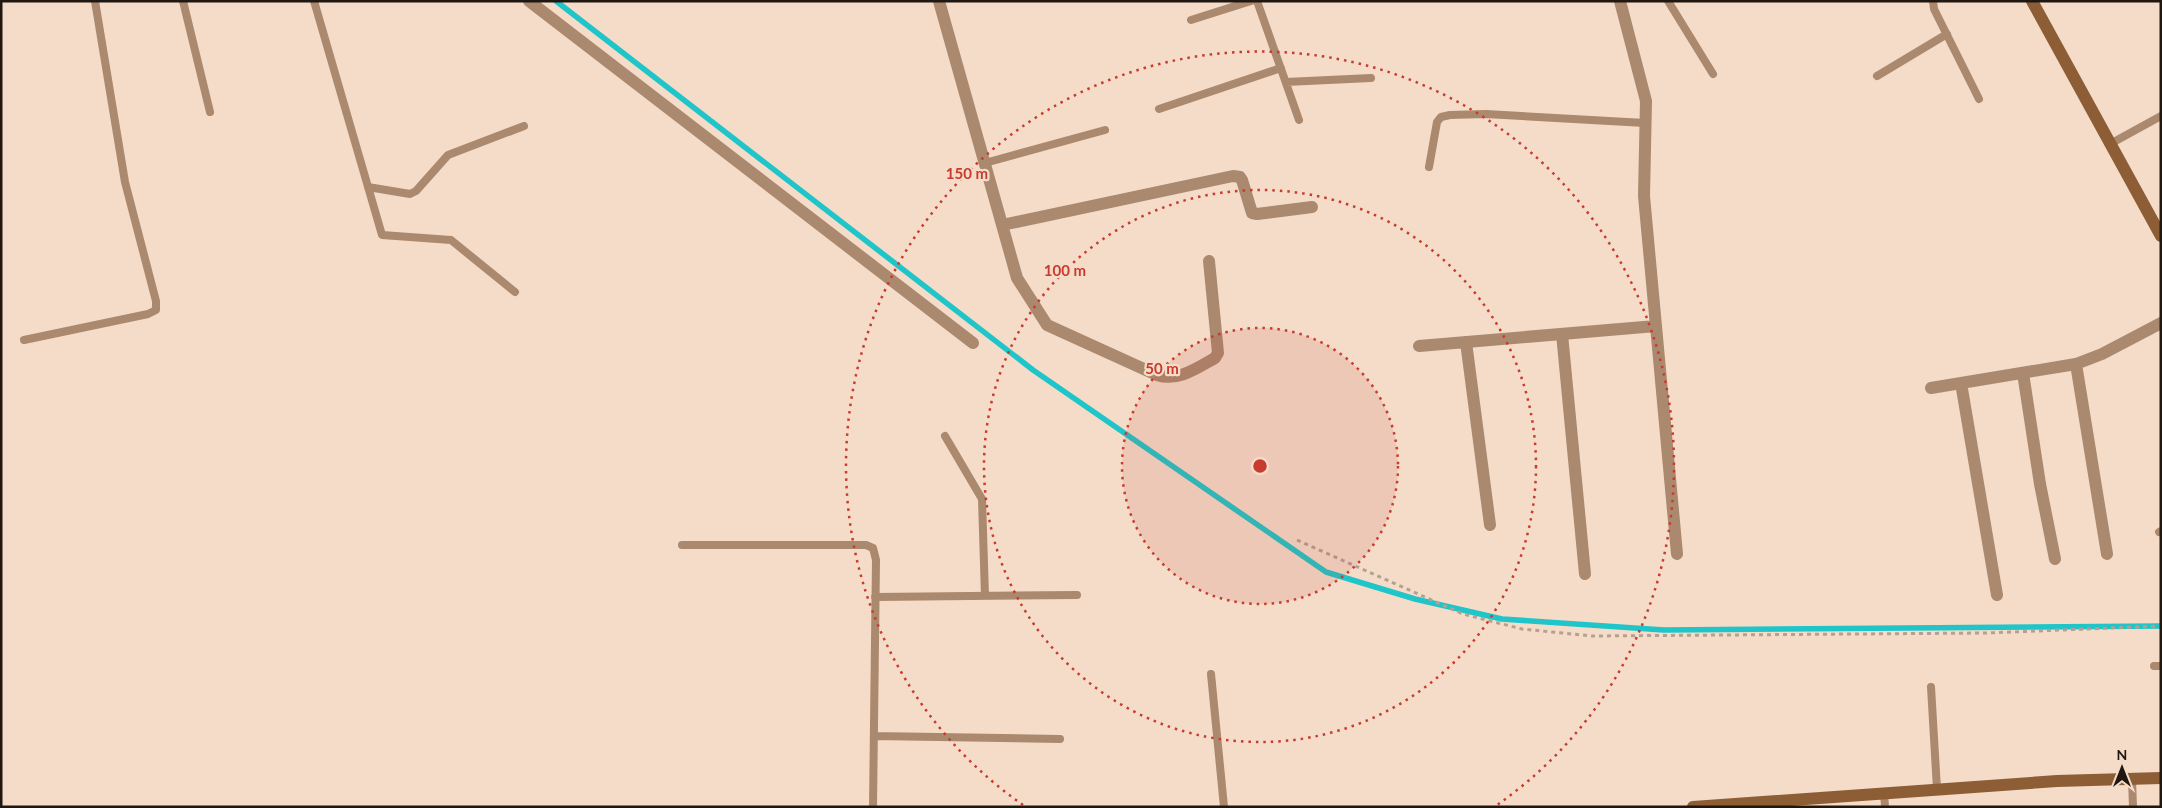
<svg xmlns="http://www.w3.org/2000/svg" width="2162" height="808" viewBox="0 0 2162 808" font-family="Lato,sans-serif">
	<rect width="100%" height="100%" fill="#f4dcc9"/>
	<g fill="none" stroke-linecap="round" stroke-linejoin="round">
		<path stroke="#1fc5c8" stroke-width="5.5" d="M556 1 1033 370 1326 572 1415 599 1502 619 1664 630 2161 626"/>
		<path stroke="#b4a191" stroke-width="3" stroke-dasharray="4 4" stroke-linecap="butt" d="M1297 540 1463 614 1522 629 1592 636 1987 633 2161 626"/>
		<path stroke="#aa896e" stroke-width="8" d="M183 1 210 112
			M314 1 382 235 451 240 515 292
			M1257 1 1299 120
			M1668 1 1713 74
			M1933 1 1934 9 1979 99
			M1191 20 1251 1
			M1877 76 1947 34
			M1286 82 1371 78
			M1159 109 1281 68
			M2110 144 2161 116
			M985 163 1105 130
			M1429 167 1437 122 1441 117 1450 115 1486 114 1645 123
			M368 187 410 194 416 191 448 155 524 126
			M24 340 148 314 156 310V301L125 182 95 1
			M945 436 982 499 985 596
			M2159 532 2161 531
			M682 545H866L873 548 876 560 873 807
			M875 597 1077 595
			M2154 666H2161
			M1211 674 1224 807
			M1931 687 1937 789
			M874 736 1060 739
			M2132 779 2133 807
			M1884 792 1885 807"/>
		<path stroke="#aa896e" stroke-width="12" d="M529 1 973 343
			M939 1 1017 278 1047 325 1157 375C1178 382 1197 368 1215 358L1218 353 1209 261
			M1620 1 1646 101 1644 196 1677 554
			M1002 225 1233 176 1240 177 1242 180 1252 213 1257 214 1312 207
			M1562 334 1585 574
			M1466 342 1490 525
			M1419 346 1656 326
			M2076 364 2107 554
			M2023 373 2040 484 2055 559
			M1961 383 1997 595
			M1931 388 2076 364 2102 354 2161 323"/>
		<path stroke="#8d5d35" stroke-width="12" d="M2032 1 2161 236
			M1693 807 2057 781 2161 778"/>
	</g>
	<circle cx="1260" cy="466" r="138" fill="#c83b2e" fill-opacity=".12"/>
	<g fill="none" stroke="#c83b2e" stroke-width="2.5" stroke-dasharray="2.5 5">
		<circle cx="1260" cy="466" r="138"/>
		<circle cx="1260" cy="466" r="276"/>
		<path d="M1023 805A414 414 0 1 1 1497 805"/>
	</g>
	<circle cx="1260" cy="466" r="8" fill="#c83b2e" stroke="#f4dcc9" stroke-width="2.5"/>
	<g font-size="15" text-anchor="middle" font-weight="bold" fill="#c83b2e" stroke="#f4dcc9" stroke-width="4.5" stroke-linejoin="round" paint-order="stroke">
		<text x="967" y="179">150 m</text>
		<text x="1065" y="276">100 m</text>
		<text x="1162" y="374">50 m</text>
	</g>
	<rect width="2162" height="808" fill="none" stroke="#1f1710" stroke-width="5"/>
	<g transform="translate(2122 768)" stroke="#f4dcc9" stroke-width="4" paint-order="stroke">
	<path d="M0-4L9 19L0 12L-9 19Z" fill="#1f1710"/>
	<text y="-8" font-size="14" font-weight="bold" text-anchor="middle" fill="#1f1710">N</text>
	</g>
</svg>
